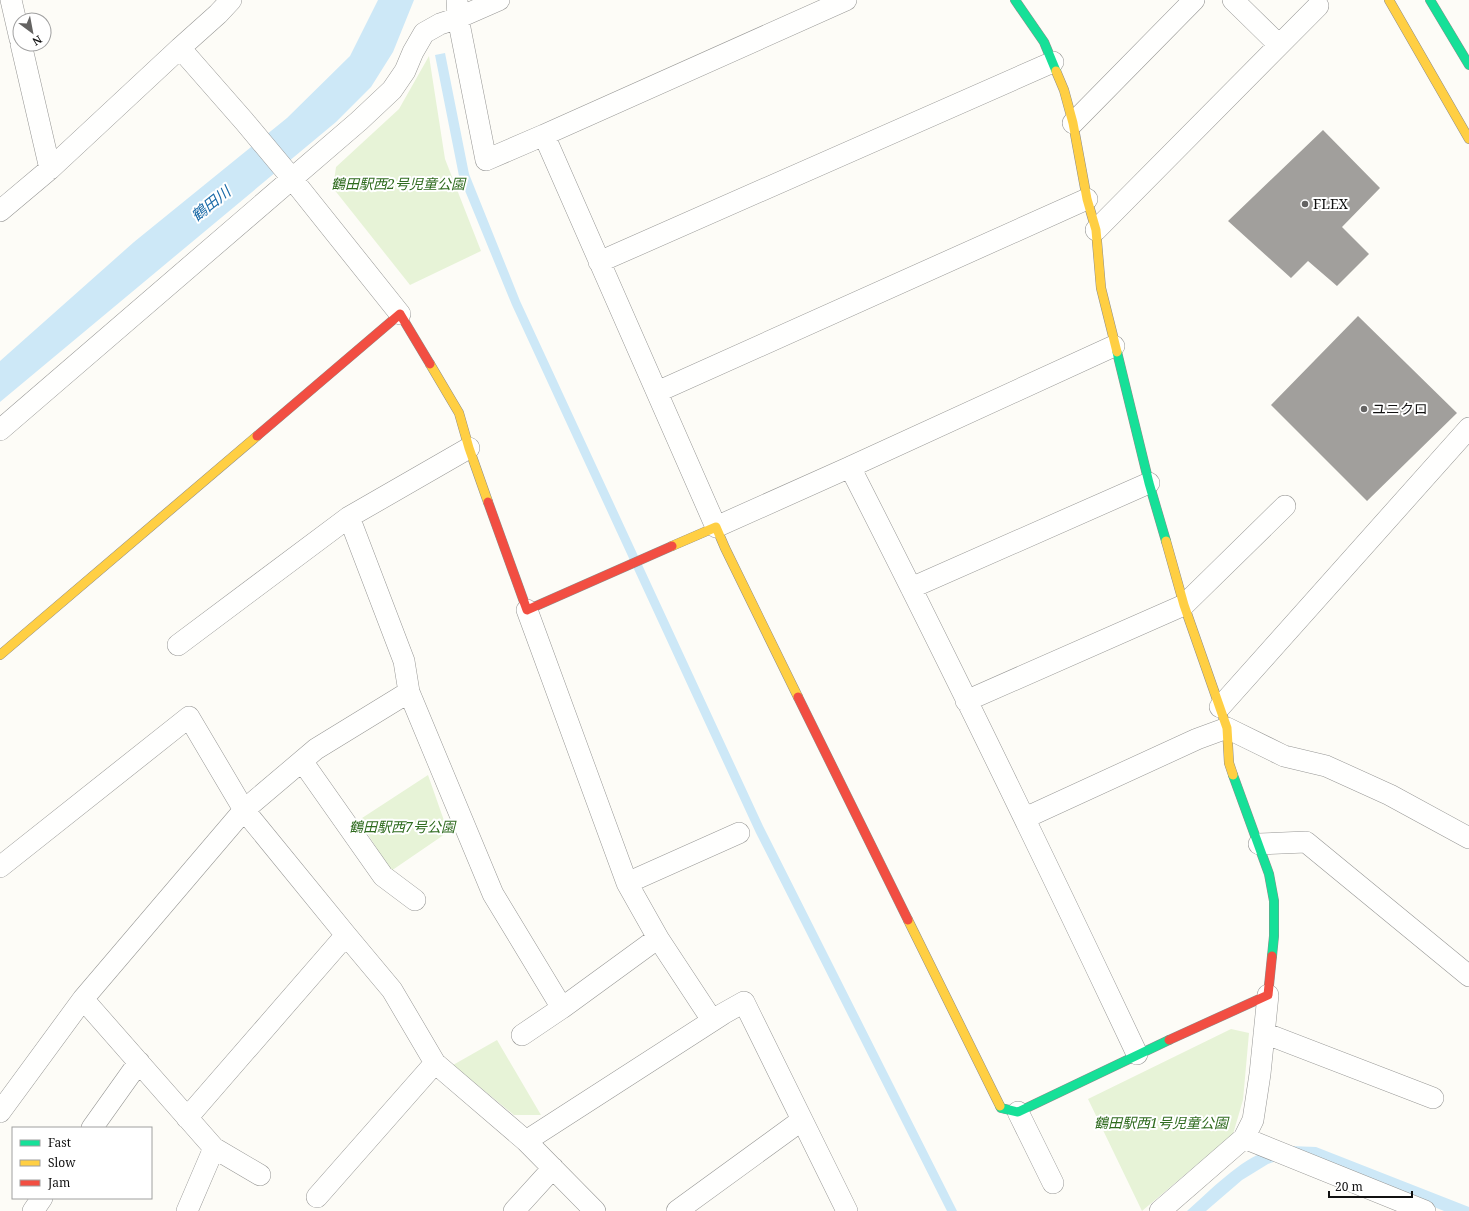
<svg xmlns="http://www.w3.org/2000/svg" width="1469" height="1211" viewBox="0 0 1469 1211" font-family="'Noto Serif','Noto Sans JP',serif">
	<rect width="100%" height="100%" fill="#fdfcf7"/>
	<path fill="#e7f3d7" d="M429 56 445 159 481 251 410 285 333 188 336 167 399 109Z
		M428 775 448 832 391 871 359 820Z
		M1231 1029 1249 1033 1243 1100 1233 1134 1142 1211 1088 1099Z
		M497 1040 541 1115H514L453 1065Z"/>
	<path fill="#cde8f7" d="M378 0H414L393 52 371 87 336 122 0 402V361L134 242 287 118 350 56Z
		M445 53 469 174 520 301 763 826 957 1211H947L756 833 512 305 459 176 435 55Z
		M1290 1146 1316 1147 1469 1207V1211H1444L1315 1159 1287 1157 1268 1164 1242 1180 1206 1211H1187C1211 1190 1239 1160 1269 1150 1275 1148 1283 1147 1290 1146Z"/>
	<path fill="#a19f9c" d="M1323 130 1380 188 1342 227 1369 254 1337 286 1308 261 1291 278 1228 221Z
		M1358 316 1457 413 1367 501 1271 405Z"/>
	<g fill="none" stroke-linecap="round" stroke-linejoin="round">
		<g stroke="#979795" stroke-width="22">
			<path id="street" d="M11 0 20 39
				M231 0 218 14 180 48 244 121 285 170 400 314
				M457 0 458 18 486 160 544 135 716 527 850 467
				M1233 0 1279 45
				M21 44 50 169
				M1073 123 1194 0
				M544 135 846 0
				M0 211 50 169 180 48
				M1096 230 1318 6
				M599 262 1053 62
				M1114 346 850 467C949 661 1044 857 1137 1054
				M657 392 1087 199
				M0 430 359 121 392 90 405 71 413 52 424 33 440 24 458 18 499 0
				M349 517 404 661 409 692 493 894 562 1008
				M911 588 1149 483
				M178 645 349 517 469 448
				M966 701 1184 605 1285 506
				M1220 707 1469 428
				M302 761 383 876 415 900
				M1025 818 1197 739 1227 728 1284 756 1326 766 1390 795 1469 838
				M1259 844 1306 842 1469 976
				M0 867 189 717 244 810 346 935 392 990 435 1063 526 1141 595 1211
				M627 883 739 833
				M658 938 712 1020 744 1002 847 1211
				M83 999 214 1148 260 1175
				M1264 1033 1433 1098
				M522 1035 562 1008 658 938 627 883 527 610
				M0 1112 83 999 244 810 316 749 409 692
				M1018 1112 1053 1183
				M187 1118 346 935
				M92 1128 139 1062
				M1244 1138 1425 1211
				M526 1141 723 1014
				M317 1197 435 1063
				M33 1211 42 1198
				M187 1211 214 1148
				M514 1211 553 1168
				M677 1211 802 1120
				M1160 1211 1244 1138 1253 1120 1260 1074 1268 995"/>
		</g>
		<g stroke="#8e8d8b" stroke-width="10">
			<path id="fast" d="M1015 0 1044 42 1056 71
				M1430 0 1469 65
				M1117 352 1149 483 1166 541
				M1233 775 1269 874 1274 901V936L1272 956
				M1000 1106 1001 1108 1018 1112 1169 1040"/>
		</g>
		<g stroke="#8e8d8b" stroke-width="10">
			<path id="slow" d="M1389 0 1469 139
				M1056 71 1064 90 1073 123 1087 199 1096 230 1101 288 1117 352
				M430 364 459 413 469 448 488 502
				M1166 541 1184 605 1227 728 1229 763 1233 775
				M672 546 716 527 725 548 798 697
				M0 655 257 436
				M908 920 1000 1106"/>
		</g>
		<g stroke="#8e8d8b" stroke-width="10">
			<path id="jam" d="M257 436 400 314 430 364
				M488 502 527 610 672 546
				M798 697 908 920
				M1169 1040 1268 995 1272 956"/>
		</g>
		<use href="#street" stroke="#fffffe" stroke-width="21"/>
		<use href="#fast" stroke="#16e098" stroke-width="9"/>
		<use href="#slow" stroke="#ffcf43" stroke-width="9"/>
		<use href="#jam" stroke="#f24e42" stroke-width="9"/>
	</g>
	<g fill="#646362" stroke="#fff" stroke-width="1.5">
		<circle cx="1305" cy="204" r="4"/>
		<circle cx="1364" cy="409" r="4"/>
	</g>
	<g text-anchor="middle" stroke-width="4" stroke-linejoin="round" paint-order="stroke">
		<g font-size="14" font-style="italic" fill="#2f6b1f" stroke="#fff">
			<text x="398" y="189">鶴田駅西2号児童公園</text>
			<text x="402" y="832">鶴田駅西7号公園</text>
			<text x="1161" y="1128">鶴田駅西1号児童公園</text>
		</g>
		<g font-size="14" fill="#111" stroke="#fff" text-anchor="start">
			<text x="1313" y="209">FLEX</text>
			<text x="1372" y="414">ユニクロ</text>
		</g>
		<g font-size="15" font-style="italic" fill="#1768a6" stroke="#fff">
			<text transform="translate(211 204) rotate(-39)" y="5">鶴田川</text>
		</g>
	</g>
	<rect x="12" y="1127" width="140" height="72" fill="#ffffff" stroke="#a0a0a0"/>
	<rect x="20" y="1140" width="20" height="6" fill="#16e098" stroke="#a0a0a0"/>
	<text x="48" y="1147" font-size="12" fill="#111111">Fast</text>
	<rect x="20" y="1160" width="20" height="6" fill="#ffcf43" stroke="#a0a0a0"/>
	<text x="48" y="1167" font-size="12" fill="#111111">Slow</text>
	<rect x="20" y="1180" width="20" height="6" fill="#f24e42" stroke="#a0a0a0"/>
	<text x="48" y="1187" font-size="12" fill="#111111">Jam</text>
	<g transform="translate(32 32) rotate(148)"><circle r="19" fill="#ffffff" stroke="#a0a0a0"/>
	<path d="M0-3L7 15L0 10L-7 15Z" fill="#646362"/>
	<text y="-6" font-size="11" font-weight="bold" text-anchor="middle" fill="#111111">N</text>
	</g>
	<path d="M1329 1191v6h83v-6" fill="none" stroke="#111111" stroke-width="2"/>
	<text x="1335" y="1191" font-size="12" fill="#111111" stroke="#ffffff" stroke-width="3" paint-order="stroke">20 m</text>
</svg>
